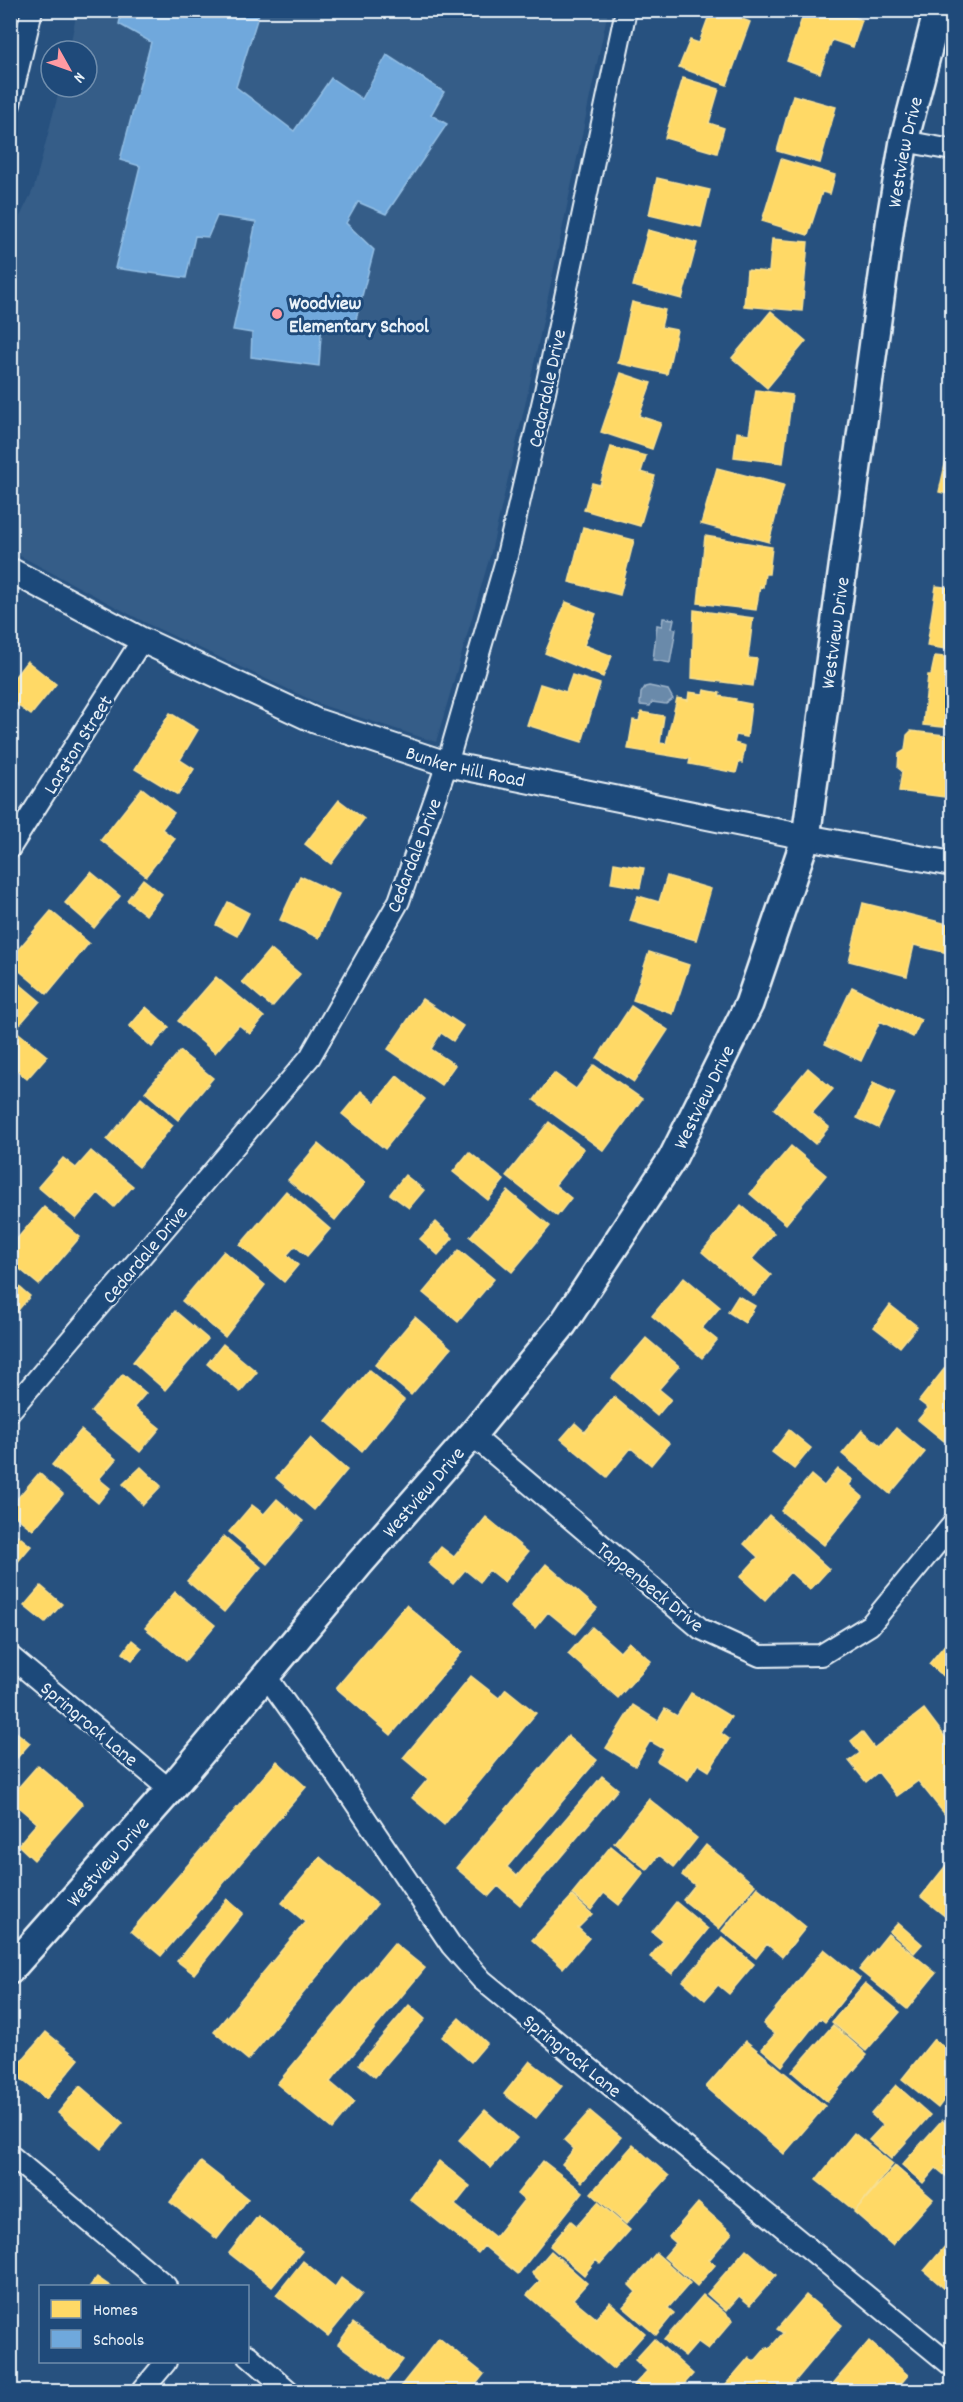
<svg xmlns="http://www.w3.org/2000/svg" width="963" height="2402" viewBox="0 0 963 2402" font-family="Dekko,sans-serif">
	<rect width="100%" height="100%" fill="#27517f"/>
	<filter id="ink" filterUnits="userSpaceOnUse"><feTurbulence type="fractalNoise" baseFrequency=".0167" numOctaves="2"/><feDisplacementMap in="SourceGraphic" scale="12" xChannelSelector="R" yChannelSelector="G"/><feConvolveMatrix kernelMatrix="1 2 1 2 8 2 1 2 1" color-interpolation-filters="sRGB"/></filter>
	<g filter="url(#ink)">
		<path fill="#355d88" d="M77 11H608L528 392 490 556 436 742 322 705 150 625 11 551 10 237 34 188 60 87H87V51H69Z"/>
		<path fill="#6b8aaa" stroke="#9db3c9" stroke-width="1.5" d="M663 618 674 619 672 628 676 629 670 663 653 660 657 625 662 626Z
			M649 686 668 690 673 699 666 704 652 702 650 706 640 705 641 693 645 687Z"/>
		<path fill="#ffd966" stroke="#f8e092" stroke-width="1.5" d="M711 10H718L750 22 727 85 679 67 690 40 699 43Z
			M805 10H834L862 20 853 47 832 40 820 73 787 61Z
			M683 78 719 89 709 123 724 128 717 153 665 138Z
			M793 95 836 107 820 163 777 151Z
			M781 159 835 175 830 194 822 192 808 235 762 221Z
			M657 178 710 190 701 227 649 215Z
			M648 230 697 243 682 299 633 286Z
			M772 239 808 242 802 311 744 306 747 270 769 272Z
			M632 302 665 310 661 327 677 330 667 374 618 363Z
			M771 311 806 341 767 388 732 358Z
			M621 373 651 383 639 416 661 423 652 449 601 432Z
			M756 390 792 395 783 463 734 457 737 432 749 434Z
			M611 447 646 456 641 472 655 476 640 526 584 510 592 483 600 485Z
			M947 456 952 457V495L939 492Z
			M717 468 784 485 769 542 701 524Z
			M583 527 634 540 620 595 569 582Z
			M705 536 772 547 769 574H765L763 587 760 586 756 610 698 603Z
			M936 586 952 588V650L927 646Z
			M566 602 596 614 584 645 612 656 603 677 545 653Z
			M694 610 753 618 748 658 757 659 753 686 692 678Z
			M935 656 952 658V728L923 725 928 675H931Z
			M27 661 56 684 31 715 10 700V683Z
			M572 675 600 684 582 742 527 725 540 684 566 692Z
			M704 690 720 693 719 696 736 699 735 701 751 704 747 737 736 735 734 743 745 746 742 763 739 762 736 773 689 764 690 759 628 749 633 720 639 721 641 712 664 716 660 743 666 744 677 698 688 700 689 692 703 694Z
			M170 713 198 730 180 760 194 769 178 795 135 769Z
			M911 731 952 736V798L899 791 902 771 898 768 899 754 905 750 907 735Z
			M10 733 17 738 10 746Z
			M142 788 174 813 162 829 175 839 146 876 101 840Z
			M339 800 364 819 331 864 305 844Z
			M614 863 644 868 640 888 611 883Z
			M91 872 120 896 94 928 65 903Z
			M300 876 339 894 319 938 280 920Z
			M667 876 711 889 696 940 630 921 638 896 659 902Z
			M143 879 162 894 146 915 127 900Z
			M228 902 249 913 237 936 216 925Z
			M863 903 952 925V954L914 945 907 976 849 961Z
			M51 911 89 943 47 994 10 963V959Z
			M270 949 300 974 272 1007 242 982Z
			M649 952 689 965 673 1014 633 1000Z
			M10 976 40 1001 15 1030 47 1056 27 1079 10 1064Z
			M216 977 264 1017 250 1034 239 1025 215 1053 178 1021Z
			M852 987 921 1020 913 1037 880 1021 861 1061 825 1044Z
			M422 999 463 1026 453 1041 441 1033 431 1049 455 1065 441 1085 388 1049Z
			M631 1006 668 1030 634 1082 597 1058Z
			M146 1007 169 1027 152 1047 129 1027Z
			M180 1051 213 1078 178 1120 145 1092Z
			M594 1065 642 1099 604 1151 534 1100 554 1073 576 1089Z
			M808 1068 833 1089 812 1113 829 1127 815 1144 774 1109Z
			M397 1076 425 1099 385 1149 342 1114 361 1091 375 1103Z
			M873 1083 895 1093 878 1128 857 1118Z
			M141 1098 173 1125 139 1167 107 1140Z
			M549 1122 584 1149 555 1185 571 1198 557 1216 506 1176Z
			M318 1144 365 1183 335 1220 288 1180Z
			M791 1146 826 1175 786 1224 750 1194Z
			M91 1151 133 1186 114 1207 98 1193 76 1219 38 1187 63 1158 76 1168Z
			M469 1152 504 1180 488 1200 453 1172Z
			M405 1175 424 1190 409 1208 390 1194Z
			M286 1191 330 1229 307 1256 295 1246 287 1255 298 1265 284 1282 240 1245Z
			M508 1191 550 1226 512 1272 470 1237Z
			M741 1205 774 1233 752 1259 771 1275 754 1296 702 1252Z
			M44 1207 80 1237 39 1285 10 1261V1247Z
			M436 1222 453 1238 438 1255 420 1239Z
			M459 1250 494 1279 458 1322 423 1293Z
			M224 1251 265 1285 225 1337 182 1301Z
			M684 1277 720 1307 702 1328 717 1340 702 1358 652 1316Z
			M10 1279 30 1296 10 1320Z
			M738 1296 755 1306 745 1323 728 1312Z
			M890 1305 917 1326 900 1347 874 1327Z
			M175 1311 208 1339 165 1390 133 1362Z
			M415 1317 451 1348 411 1395 375 1365Z
			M646 1338 679 1366 659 1389 671 1399 657 1416 612 1378Z
			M223 1344 257 1372 240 1392 207 1364Z
			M948 1364 952 1367V1431L944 1441 918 1420 928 1408 919 1401Z
			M369 1370 404 1400 362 1451 326 1421Z
			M123 1374 146 1393 134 1407 160 1428 140 1452 91 1412Z
			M614 1397 669 1443 651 1465 631 1448 607 1477 561 1439 575 1423 585 1432Z
			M896 1428 925 1452 890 1494 842 1454 862 1430 881 1446Z
			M81 1430 116 1459 99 1479 110 1488 98 1503 52 1465Z
			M789 1430 811 1448 794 1469 772 1452Z
			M310 1438 347 1470 314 1510 276 1478Z
			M141 1467 161 1486 143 1505 123 1484Z
			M838 1469 853 1480 849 1485 863 1497 824 1545 781 1511 811 1475 824 1486Z
			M39 1473 63 1494 33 1530 10 1512V1507Z
			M277 1499 303 1521 267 1564 229 1532 252 1505 264 1514Z
			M769 1515 829 1569 810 1590 790 1572 765 1600 740 1577 758 1557 744 1544Z
			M486 1517 528 1552 504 1582 489 1570 480 1582 465 1570 453 1584 428 1563 441 1547 454 1557Z
			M10 1529 31 1546 10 1571Z
			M224 1536 261 1567 224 1612 187 1581Z
			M546 1564 597 1608 575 1634 548 1612 535 1628 510 1607Z
			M41 1586 62 1604 45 1623 24 1606Z
			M175 1592 215 1625 185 1661 145 1628Z
			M406 1605 462 1652 391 1735 336 1688Z
			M592 1627 620 1652 629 1642 651 1661 618 1698 568 1654Z
			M952 1636V1683L929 1664Z
			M132 1640 142 1648 132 1660 123 1653Z
			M471 1676 499 1698 506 1689 536 1713 444 1825 412 1798 428 1779 403 1758Z
			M691 1693 731 1717 721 1733 729 1739 709 1771 698 1764 688 1780 657 1761 664 1749 650 1741 635 1766 606 1748 633 1705 658 1721 665 1709 677 1716Z
			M924 1709 952 1746V1813L947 1817 918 1781 897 1796 878 1772 866 1782 849 1761 860 1753 851 1741 862 1732 874 1748Z
			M10 1727 30 1743 10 1766Z
			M568 1736 597 1760 507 1867 517 1876 602 1776 618 1789 520 1905 498 1886 489 1896 456 1868Z
			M277 1761 306 1787 161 1956 131 1931Z
			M38 1765 83 1804 34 1860 18 1845 37 1823 10 1800V1797Z
			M649 1799 697 1838 674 1867 659 1855 647 1870 614 1843Z
			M706 1845 755 1885 719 1929 683 1900 695 1885 682 1875Z
			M611 1846 644 1873 619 1905 604 1893 591 1910 572 1894Z
			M320 1857 377 1904 248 2060 214 2032 305 1922 282 1903Z
			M952 1858V1922L921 1897Z
			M757 1887 806 1927 782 1957 767 1944 756 1958 722 1931Z
			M572 1896 592 1914 578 1928 589 1938 563 1968 532 1940Z
			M227 1899 243 1913 194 1974 177 1961Z
			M676 1902 708 1929 672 1974 650 1957 663 1941 652 1932Z
			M898 1923 922 1944 914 1953 890 1932Z
			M888 1934 936 1973 907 2009 859 1970Z
			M722 1937 754 1964 729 1994 718 1985 705 2000 683 1981Z
			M394 1943 425 1968 330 2082 354 2102 332 2129 277 2084Z
			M824 1949 860 1978 825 2022 820 2018 782 2066 762 2049 775 2034 763 2024Z
			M865 1983 900 2012 866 2051 832 2022Z
			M409 2005 425 2019 375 2077 359 2064Z
			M459 2018 487 2043 471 2062 442 2037Z
			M833 2025 867 2055 827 2102 792 2072Z
			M46 2032 79 2059 46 2099 12 2072Z
			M934 2039 952 2054V2089L938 2108 902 2079Z
			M746 2041 825 2106 784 2154 706 2087Z
			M530 2061 562 2086 536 2118 504 2094Z
			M896 2085 930 2115 891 2159 869 2140 883 2125 871 2114Z
			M80 2086 123 2123 101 2149 58 2113Z
			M952 2105V2121L945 2115Z
			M485 2110 517 2138 491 2168 459 2140Z
			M590 2111 621 2137 582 2182 562 2164 574 2149 564 2140Z
			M942 2120 952 2130V2171L947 2177 936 2168 923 2183 902 2165Z
			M854 2133 893 2164 855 2211 816 2180Z
			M633 2145 669 2176 626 2224 591 2193Z
			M439 2161 470 2186 455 2205 495 2237 524 2200 517 2194 543 2161 583 2192 518 2274 484 2246 478 2253 410 2199Z
			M201 2162 248 2199 217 2239 170 2202Z
			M895 2166 933 2199 892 2245 854 2212Z
			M598 2202 630 2230 600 2264 596 2260 584 2275 550 2246 571 2221 577 2226Z
			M698 2203 732 2233 709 2260 715 2265 697 2286 664 2257 676 2243 669 2237Z
			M258 2216 302 2251 272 2287 229 2253Z
			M952 2238V2295L924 2271Z
			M746 2249 776 2275 750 2305 739 2296 726 2311 707 2294Z
			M551 2251 587 2283 573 2299 596 2318 610 2302 645 2333 613 2369 527 2295 540 2281 532 2273Z
			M656 2253 690 2283 668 2308 674 2313 656 2335 623 2307 636 2292 629 2285Z
			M303 2261 335 2287 341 2278 362 2294 328 2336 276 2295Z
			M97 2277 110 2286H90Z
			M703 2295 733 2320 708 2349 698 2342 685 2357 664 2340Z
			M806 2295 842 2325 786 2392 720 2391 749 2357 754 2362 767 2347 769 2349 783 2333 777 2329Z
			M353 2323 403 2360 387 2381 338 2344Z
			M439 2338 484 2374 470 2392H396Z
			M654 2339 693 2374 677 2392H641L634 2385 647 2371 635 2360Z
			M869 2341 908 2375 894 2392H826Z"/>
		<path fill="#6fa8dc" stroke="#93bee4" stroke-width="1.5" d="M122 10H260L236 87 294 131 331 78 362 99 387 55 444 92 431 115 447 124 386 214 358 202 346 223 374 250 355 323 322 320 319 366 251 357 252 333 233 330 256 222 217 216 208 237 195 236 186 278 115 268 140 166 120 160 151 42 119 24Z"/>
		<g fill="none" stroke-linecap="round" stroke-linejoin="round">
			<g stroke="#e8f1f8" stroke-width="24">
				<path id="minor" d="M10 104 32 10
					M904 141 952 150
					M10 848 142 640
					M10 1411 310 1057 399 901 447 764 506 560 544 396 626 10
					M472 1435 701 1629 760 1656 821 1655 870 1625 952 1525
					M10 1656 170 1790
					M266 1676 329 1764 451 1945 482 1980 952 2366
					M10 2155 166 2286
					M248 2355 290 2392
					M141 2392 166 2362"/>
			</g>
			<g stroke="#e8f1f8" stroke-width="28">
				<g id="tertiary">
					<path id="s1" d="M10 570 142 640 316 721 447 764 806 837 952 864"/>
				</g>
			</g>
			<g stroke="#e8f1f8" stroke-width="32">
				<g id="secondary">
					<path id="s2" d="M10 1970 170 1790 360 1563 472 1435 563 1324 672 1159 749 1004 806 837 891 218 904 141 938 10"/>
				</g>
			</g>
			<use href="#minor" stroke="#1f4a7a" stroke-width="20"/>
			<use href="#tertiary" stroke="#1f4a7a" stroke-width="24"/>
			<use href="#secondary" stroke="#1f4a7a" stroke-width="27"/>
		</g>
	</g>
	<circle fill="#ff9aa2" stroke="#1f4a7a" stroke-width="2" cx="277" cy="314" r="6"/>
	<g text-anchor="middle" stroke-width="6" stroke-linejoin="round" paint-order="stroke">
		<g font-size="20" fill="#e8f1f8" stroke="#1f4a7a">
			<text dy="7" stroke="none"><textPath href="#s2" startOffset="2090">Westview Drive</textPath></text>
			<text transform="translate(546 388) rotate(-78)" y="7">Cedardale Drive</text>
			<text dy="7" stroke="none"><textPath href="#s2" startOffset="1604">Westview Drive</textPath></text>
			<text transform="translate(77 744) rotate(-58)" y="7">Larston Street</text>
			<text dy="7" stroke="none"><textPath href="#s1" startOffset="498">Bunker Hill Road</textPath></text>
			<text transform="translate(413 855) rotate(-69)" y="7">Cedardale Drive</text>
			<text dy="7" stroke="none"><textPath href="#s2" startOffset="1118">Westview Drive</textPath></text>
			<text transform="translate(144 1254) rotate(-50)" y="7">Cedardale Drive</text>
			<text dy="7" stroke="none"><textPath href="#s2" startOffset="632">Westview Drive</textPath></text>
			<text transform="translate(651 1586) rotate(39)" y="7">Tappenbeck Drive</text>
			<text transform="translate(90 1723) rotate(40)" y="7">Springrock Lane</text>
			<text dy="7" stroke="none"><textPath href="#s2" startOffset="146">Westview Drive</textPath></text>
			<text transform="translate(573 2055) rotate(39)" y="7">Springrock Lane</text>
		</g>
		<g font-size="20" font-weight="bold" fill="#e8f1f8" stroke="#1f4a7a" text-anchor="start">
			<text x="289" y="309">Woodview<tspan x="289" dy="23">Elementary School</tspan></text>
		</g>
	</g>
	<rect width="963" height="2402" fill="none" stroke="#1f4a7a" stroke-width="36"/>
	<rect x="18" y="18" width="927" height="2366" fill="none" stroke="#e8f1f8" stroke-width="2" filter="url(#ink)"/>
	<rect x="39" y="2285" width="210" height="78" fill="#1f4a7a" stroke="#6f8dac" stroke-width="1.5"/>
	<rect x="51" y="2300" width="30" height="18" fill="#ffd966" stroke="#6f8dac" stroke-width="1.5"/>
	<text x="93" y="2315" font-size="18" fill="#e8f1f8">Homes</text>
	<rect x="51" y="2330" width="30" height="18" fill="#6fa8dc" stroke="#6f8dac" stroke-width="1.5"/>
	<text x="93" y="2345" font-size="18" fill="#e8f1f8">Schools</text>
	<g transform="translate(69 69) rotate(130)"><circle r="28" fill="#1f4a7a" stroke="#6f8dac" stroke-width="1.5"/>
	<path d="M0-4.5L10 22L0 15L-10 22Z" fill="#ff9aa2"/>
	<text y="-9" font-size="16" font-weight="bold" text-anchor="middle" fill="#e8f1f8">N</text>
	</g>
</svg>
